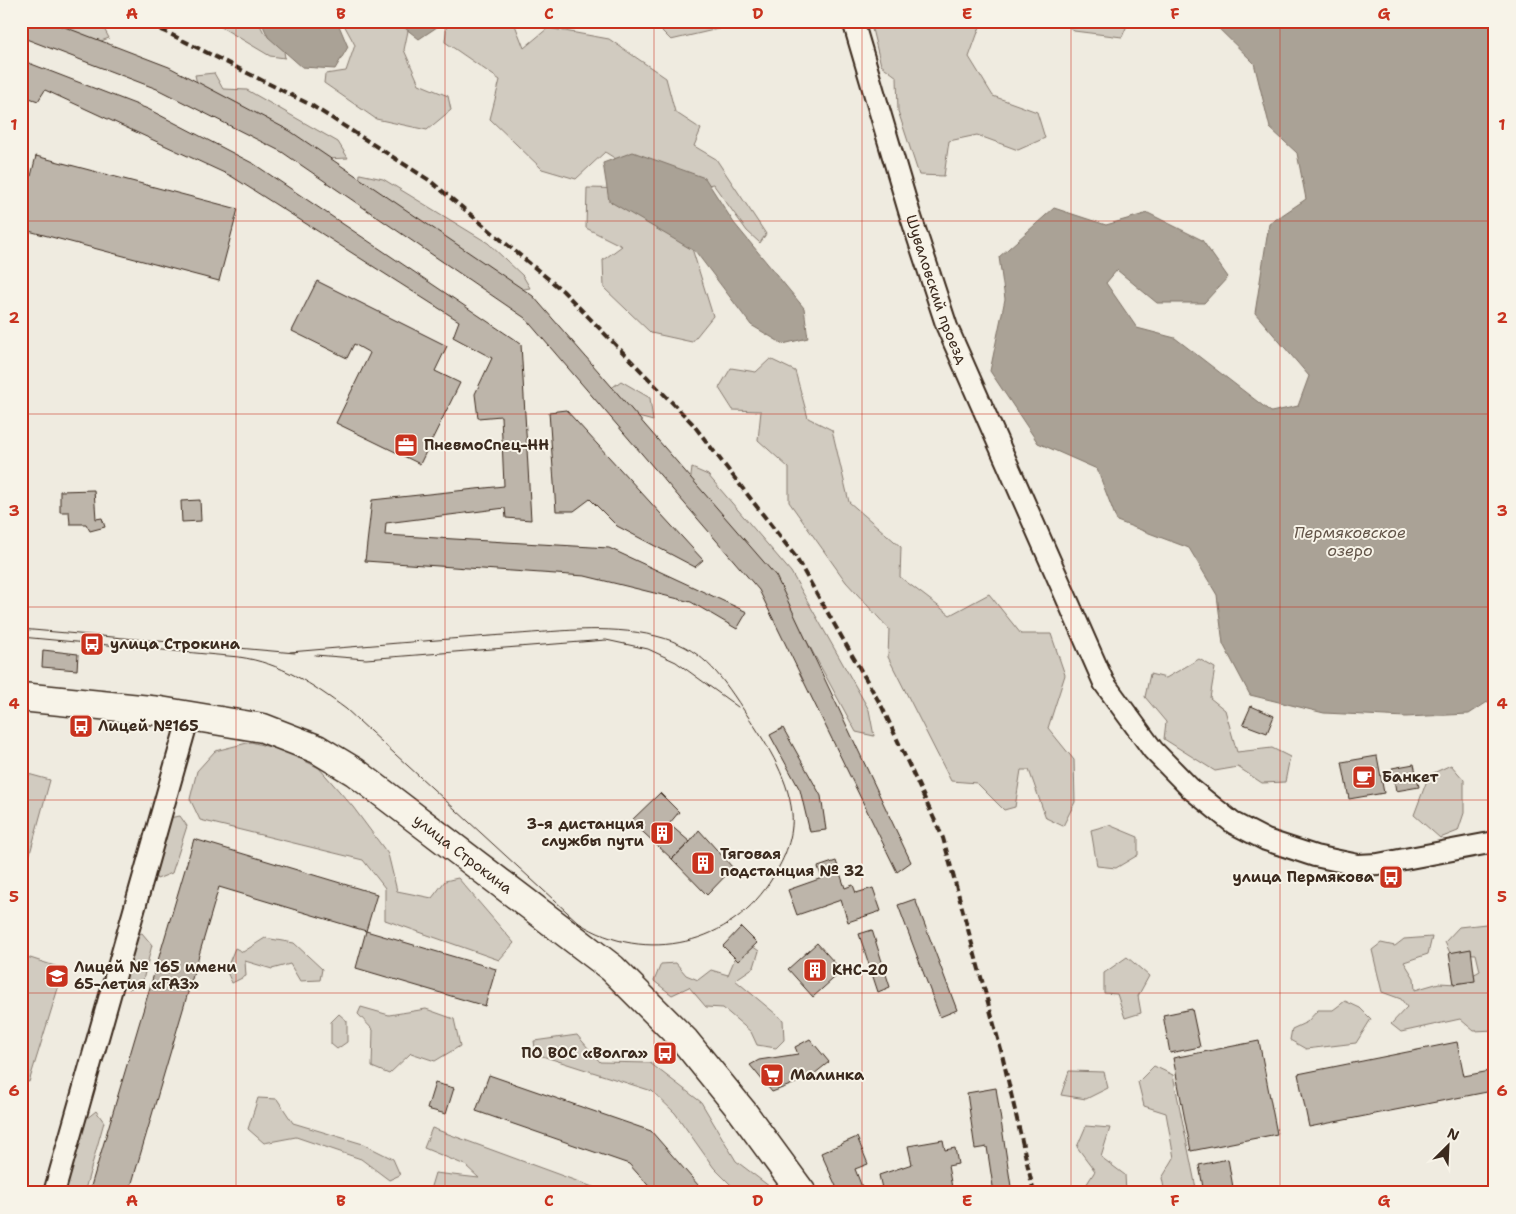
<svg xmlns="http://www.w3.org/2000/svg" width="1516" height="1214" viewBox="0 0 1516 1214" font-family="'Shantell Sans',sans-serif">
	<rect width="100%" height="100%" fill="#efebe0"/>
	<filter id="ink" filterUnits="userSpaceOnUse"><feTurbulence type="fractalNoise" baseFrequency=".02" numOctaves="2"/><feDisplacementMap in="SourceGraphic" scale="10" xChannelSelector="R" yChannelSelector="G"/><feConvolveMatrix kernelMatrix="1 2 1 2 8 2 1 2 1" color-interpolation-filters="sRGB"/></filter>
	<g filter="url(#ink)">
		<path fill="#d1cbc0" stroke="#867a6f" d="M36 21H100L109 38 93 44Z
			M211 21H258L264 33 283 45 285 58 270 56Z
			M342 21H402L409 26 404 50 419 84 448 96 451 110 427 130 376 119 324 83 325 74 346 71 355 45Z
			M447 21H517L515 25 524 48 548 28 609 39 666 78 675 112 701 129 694 146 716 159 766 234 760 243 747 231 713 184 668 192 605 152 576 179 542 169 490 119 500 80 445 42Z
			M652 21H752L671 40Z
			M870 21H982L969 57 993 96 1037 112 1045 138 1018 150 977 135 949 141 944 176 919 175 898 111 897 77 881 65Z
			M1062 21H1129L1122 37 1074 31Z
			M214 73 223 89 247 90 338 142 348 158 326 159 198 88 195 75Z
			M360 174 383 179 488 243 523 276 530 288 518 290 359 184Z
			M587 188 634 189 686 229 713 316 692 342 651 333 604 288 603 260 622 246 586 228Z
			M770 359 795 371 808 418 832 430 849 502 901 547 900 577 950 615 989 594 1021 634H1051L1065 675 1048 728 1074 760 1075 802 1063 826 1046 818 1029 770H1021L1015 807 1004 810 977 783 951 781 888 657 889 629 846 582 789 502V468L758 440 761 411 733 410 719 388 731 368 756 372Z
			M621 381 650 398 653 421 631 415 610 389Z
			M692 468 708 475 791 572 869 710 874 736 856 732 772 577 690 484Z
			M1199 659 1215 668 1210 698 1225 710 1237 752 1272 748 1290 757 1285 782 1262 783 1238 767 1215 771 1164 739 1166 722 1145 697 1150 674 1166 678Z
			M251 742 285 751 319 768 353 807 388 854 397 891 432 898 445 881 458 878 514 943 499 960 385 920V888L363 860 200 820 190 799 197 771 215 751Z
			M1451 765 1464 780V813L1458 831 1440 838 1414 815 1429 775Z
			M21 772 50 780 26 868 21 867Z
			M180 816 187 826 172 873 157 879 152 870 168 818Z
			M1109 825 1138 837V855L1116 868 1097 866 1091 830Z
			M1495 923V1030L1474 1031 1460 1019 1401 1032 1391 1024 1407 1007 1401 999 1382 992 1372 950 1381 943 1395 946 1404 939 1432 937 1428 954 1404 962 1414 978 1415 990 1439 983 1457 984 1480 971 1476 954 1450 953 1445 942 1459 927Z
			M142 933 152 945 142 984 129 989 120 980 130 938Z
			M265 938 294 943 322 969 320 980 300 981 290 964 272 969 245 961 246 976 232 983 226 970 235 948 243 952Z
			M752 946 759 951 754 967 735 980 783 1020 784 1040 776 1048 757 1045 751 1032 723 1008 706 1007 689 987 672 995 654 981 661 964 676 963 686 975 698 980 711 970 728 975 738 951Z
			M21 955 64 969 29 1082 21 1080Z
			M1127 957 1149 976 1138 996 1141 1013 1125 1018 1117 994 1104 993V973Z
			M1345 1001 1360 1008 1371 1019 1356 1043 1306 1049 1290 1040 1292 1029 1307 1022 1318 1010H1333Z
			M361 1007 389 1015 426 1009 454 1019 460 1046 435 1061 411 1053 389 1074 372 1067 373 1030 358 1014Z
			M339 1014 347 1021V1042L337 1049 331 1044V1022Z
			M577 1035 600 1062 650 1063 701 1102 736 1161 778 1193H739L714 1168 675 1113 652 1091 536 1054 534 1041Z
			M1154 1066 1173 1075 1197 1193H1165L1162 1178 1174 1158 1166 1113 1144 1106 1138 1082Z
			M1069 1071 1104 1072 1108 1088 1086 1099 1061 1095Z
			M258 1098 277 1099 293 1123 363 1144 393 1159 400 1175 389 1180 361 1159 296 1137 264 1143 248 1129Z
			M96 1111 104 1122 84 1193H62L81 1123Z
			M1086 1126 1110 1128 1101 1157 1125 1175 1126 1193H1085L1083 1190 1095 1171 1077 1147Z
			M432 1128 601 1190 605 1193H429L435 1173 479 1178 465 1165 424 1148Z"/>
		<path fill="#aaa296" stroke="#7e7266" d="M261 21H337L348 47 335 69 302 67 268 37Z
			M396 21H446L419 39Z
			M1211 21H1495V697L1469 714 1406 717 1324 713 1250 695 1223 644 1217 595 1189 548 1117 521 1097 469 1038 443 990 371 1005 299 999 257 1054 208 1106 225 1148 213 1202 240 1228 277 1204 303H1157L1117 270 1106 283 1137 328 1175 338 1271 412 1298 406 1309 376 1255 313 1269 224 1306 199 1297 153 1270 128 1254 63Z
			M633 152 705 178 734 223 804 308 808 338 783 344 751 325 696 252 609 201 603 163Z"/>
		<path fill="#bdb5aa" stroke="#3b2a1e" d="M21 21H49L169 67 290 131 533 296 776 576 911 862 897 872 759 590 525 318 282 152 157 89 21 37Z
			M21 60 148 109 254 164 521 344 531 520 506 518 505 508 386 523 385 535 609 548 747 612 737 629 691 602 585 576 365 561 372 500 504 486 501 416 478 418 475 394 492 358 453 337 459 321 231 176 45 90 38 101 21 95Z
			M36 156 238 209 219 281 21 229V173L31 176Z
			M317 281 447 346 435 371 460 383 420 464 336 423 370 353 354 344 347 358 292 331Z
			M566 410 703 560 695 567 617 526 590 499 574 511H556L549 412Z
			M94 490 96 519 102 518 105 527 90 531 86 524H70L69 512H60V491Z
			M200 500 201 521 182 522 181 501Z
			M43 650 78 654 77 670 42 667Z
			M1251 706 1274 716 1267 733 1243 724Z
			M783 728 821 796 826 830 810 832 800 790 770 735Z
			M1377 756 1384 793 1349 799 1342 762Z
			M1414 764 1419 787 1396 791 1392 768Z
			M660 793 679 812 669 824 690 842 672 859 631 821Z
			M699 830 733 868 707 895 672 859 690 842Z
			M194 839 377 894 366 931 219 887 129 1193H89Z
			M836 861 845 888 853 885 856 893 873 888 881 911 848 922 841 900 797 915 788 890 822 878 818 867Z
			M915 899 957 1010 940 1017 898 905Z
			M741 927 757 943 738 961 723 946Z
			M872 930 890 987 878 992 859 934Z
			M366 931 496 969 485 1006 356 968Z
			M817 943 842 971 813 997 788 969Z
			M1471 949 1475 981 1454 984 1449 953Z
			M1192 1009 1200 1047 1170 1053 1163 1015Z
			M810 1039 829 1062 809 1078 772 1092 750 1065 759 1060 798 1054 795 1047Z
			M1259 1041 1277 1134 1191 1151 1173 1058Z
			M1457 1042 1464 1076 1495 1070V1104L1492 1091 1309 1127 1298 1074Z
			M489 1075 651 1131 705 1193H655L629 1164 476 1111Z
			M435 1083 454 1088 446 1114 427 1109Z
			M996 1088 1012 1193H994L987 1147 975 1149 967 1093Z
			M857 1137 868 1164 855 1169 862 1187 849 1193H839L821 1153Z
			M943 1140 945 1150 955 1148 958 1164 948 1166 953 1193H917L916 1187 893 1191 894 1193H883L879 1175 912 1164 908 1146Z
			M1228 1159 1234 1193H1204L1199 1165Z
			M212 1188 226 1193H210Z"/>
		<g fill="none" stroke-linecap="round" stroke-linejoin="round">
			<g stroke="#3b2a1e" stroke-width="24">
				<g id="street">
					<path id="s1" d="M853 21 909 211 947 327 1104 683 1153 750 1191 789 1233 823 1266 840 1315 856 1358 865 1378 864 1495 842"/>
					<path d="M54 1193 189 716"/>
				</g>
			</g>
			<g stroke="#3b2a1e" stroke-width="31">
				<g id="secondary">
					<path id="s2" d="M21 697 160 711 263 728 317 749 355 772 612 968 685 1041 742 1111 802 1193"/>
				</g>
			</g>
			<use href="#street" stroke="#f7f3e8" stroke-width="20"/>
			<use href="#secondary" stroke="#f7f3e8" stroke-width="28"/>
			<path stroke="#3b2a1e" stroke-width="1" d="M21 629 295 653
				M21 637 239 657C281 663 312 684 346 709L579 923C645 965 733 945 773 877 785 858 794 836 792 813 788 775 764 740 743 709 719 673 701 647 656 636 606 624 555 632 504 635 433 640 361 646 290 652
				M315 655 366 659 606 640 648 649 676 662 738 707"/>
			<path stroke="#3b2a1e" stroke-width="4" stroke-dasharray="8 4" stroke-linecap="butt" d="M138 21 168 33 311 105 429 180 563 291 692 423 795 556 882 707 943 838 1001 1050 1034 1193"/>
		</g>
	</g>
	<path fill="none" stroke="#c8321e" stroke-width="1" stroke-opacity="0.55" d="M236 21V1193M445 21V1193M654 21V1193M862 21V1193M1071 21V1193M1280 21V1193M21 221H1495M21 414H1495M21 607H1495M21 800H1495M21 993H1495"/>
	<defs>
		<g id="office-square" transform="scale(1.25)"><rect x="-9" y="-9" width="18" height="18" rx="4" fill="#c8321e" stroke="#f7f3e8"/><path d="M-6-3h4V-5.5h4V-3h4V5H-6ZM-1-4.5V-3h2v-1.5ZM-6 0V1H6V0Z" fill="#fff"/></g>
		<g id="bus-square" transform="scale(1.25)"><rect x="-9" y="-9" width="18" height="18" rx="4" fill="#c8321e" stroke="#f7f3e8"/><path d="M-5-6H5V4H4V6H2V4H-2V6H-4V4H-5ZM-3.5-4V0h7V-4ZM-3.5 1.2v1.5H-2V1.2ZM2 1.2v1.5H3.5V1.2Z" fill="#fff"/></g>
		<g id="cafe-square" transform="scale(1.25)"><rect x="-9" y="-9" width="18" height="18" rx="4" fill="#c8321e" stroke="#f7f3e8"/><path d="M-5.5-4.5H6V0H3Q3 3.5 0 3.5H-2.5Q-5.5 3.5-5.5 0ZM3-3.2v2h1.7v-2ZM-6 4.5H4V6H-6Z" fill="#fff"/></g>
		<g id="building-square" transform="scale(1.25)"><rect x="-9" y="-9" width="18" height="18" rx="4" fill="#c8321e" stroke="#f7f3e8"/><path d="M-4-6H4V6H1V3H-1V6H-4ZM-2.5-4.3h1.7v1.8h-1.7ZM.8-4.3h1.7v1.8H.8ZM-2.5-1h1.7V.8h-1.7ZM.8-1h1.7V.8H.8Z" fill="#fff"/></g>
		<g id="school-square" transform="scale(1.25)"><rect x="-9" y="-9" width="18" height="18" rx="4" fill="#c8321e" stroke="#f7f3e8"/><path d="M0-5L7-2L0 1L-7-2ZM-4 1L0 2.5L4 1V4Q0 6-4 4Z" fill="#fff"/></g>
		<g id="supermarket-square" transform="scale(1.25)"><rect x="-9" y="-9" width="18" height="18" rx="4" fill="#c8321e" stroke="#f7f3e8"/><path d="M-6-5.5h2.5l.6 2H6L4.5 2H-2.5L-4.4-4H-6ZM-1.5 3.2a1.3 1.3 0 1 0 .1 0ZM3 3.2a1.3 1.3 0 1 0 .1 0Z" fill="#fff"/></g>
	</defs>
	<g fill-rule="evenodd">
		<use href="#office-square" x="406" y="445"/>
		<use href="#bus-square" x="92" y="644"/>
		<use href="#bus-square" x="81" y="726"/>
		<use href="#cafe-square" x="1364" y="777"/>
		<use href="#building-square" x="662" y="833"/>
		<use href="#building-square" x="703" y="863"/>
		<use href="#bus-square" x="1391" y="877"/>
		<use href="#building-square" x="815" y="970"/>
		<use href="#school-square" x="57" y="976"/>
		<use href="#bus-square" x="665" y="1053"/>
		<use href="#supermarket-square" x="772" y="1075"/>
	</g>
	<g text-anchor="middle" stroke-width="4" stroke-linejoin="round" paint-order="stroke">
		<g font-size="15" fill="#3b2a1e" stroke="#f7f3e8">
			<text dy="5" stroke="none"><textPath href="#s1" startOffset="281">Шуваловский проезд</textPath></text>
			<text dy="5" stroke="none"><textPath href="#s2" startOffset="482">улица Строкина</textPath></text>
		</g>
		<g font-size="15" font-weight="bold" fill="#3b2a1e" stroke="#f7f3e8" text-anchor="start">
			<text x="424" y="450">ПневмоСпец-НН</text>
			<text x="110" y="649">улица Строкина</text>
			<text x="98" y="731">Лицей №165</text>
			<text x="1382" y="782">Банкет</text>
			<text x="644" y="829" text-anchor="end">3-я дистанция<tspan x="644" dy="17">службы пути</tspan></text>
			<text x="720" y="859">Тяговая<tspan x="720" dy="17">подстанция № 32</tspan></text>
			<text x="1374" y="882" text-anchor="end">улица Пермякова</text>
			<text x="74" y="972">Лицей № 165 имени<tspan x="74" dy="17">65-летия «ГАЗ»</tspan></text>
			<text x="832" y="975">КНС-20</text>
			<text x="648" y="1058" text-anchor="end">ПО ВОС «Волга»</text>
			<text x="790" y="1080">Малинка</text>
		</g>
		<g font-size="16" font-style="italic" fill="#625448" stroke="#f7f3e8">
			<text x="1350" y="538">Пермяковское<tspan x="1350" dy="18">озеро</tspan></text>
		</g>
	</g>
	<rect width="1516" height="1214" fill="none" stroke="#f7f3e8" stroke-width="55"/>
	<g transform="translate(1448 1146) rotate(24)" stroke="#f7f3e8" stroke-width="4" paint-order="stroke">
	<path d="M0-4L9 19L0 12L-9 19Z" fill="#3b2a1e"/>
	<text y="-8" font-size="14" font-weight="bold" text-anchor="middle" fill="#3b2a1e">N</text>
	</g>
	<rect x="28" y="28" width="1460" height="1158" fill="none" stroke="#c8321e" stroke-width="2"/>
	<g font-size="16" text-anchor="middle" font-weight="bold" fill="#c8321e">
		<text x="132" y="19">A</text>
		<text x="341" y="19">B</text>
		<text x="549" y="19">C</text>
		<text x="758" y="19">D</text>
		<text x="967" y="19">E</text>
		<text x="1175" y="19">F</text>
		<text x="1384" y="19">G</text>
		<text x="14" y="130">1</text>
		<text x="1502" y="130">1</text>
		<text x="14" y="323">2</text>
		<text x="1502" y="323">2</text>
		<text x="14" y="516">3</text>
		<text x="1502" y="516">3</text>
		<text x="14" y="709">4</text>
		<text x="1502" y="709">4</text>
		<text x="14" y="902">5</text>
		<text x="1502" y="902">5</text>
		<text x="14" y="1096">6</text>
		<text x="1502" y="1096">6</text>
		<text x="132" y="1206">A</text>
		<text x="341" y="1206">B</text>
		<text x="549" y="1206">C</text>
		<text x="758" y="1206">D</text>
		<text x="967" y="1206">E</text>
		<text x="1175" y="1206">F</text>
		<text x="1384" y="1206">G</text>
	</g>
</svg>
